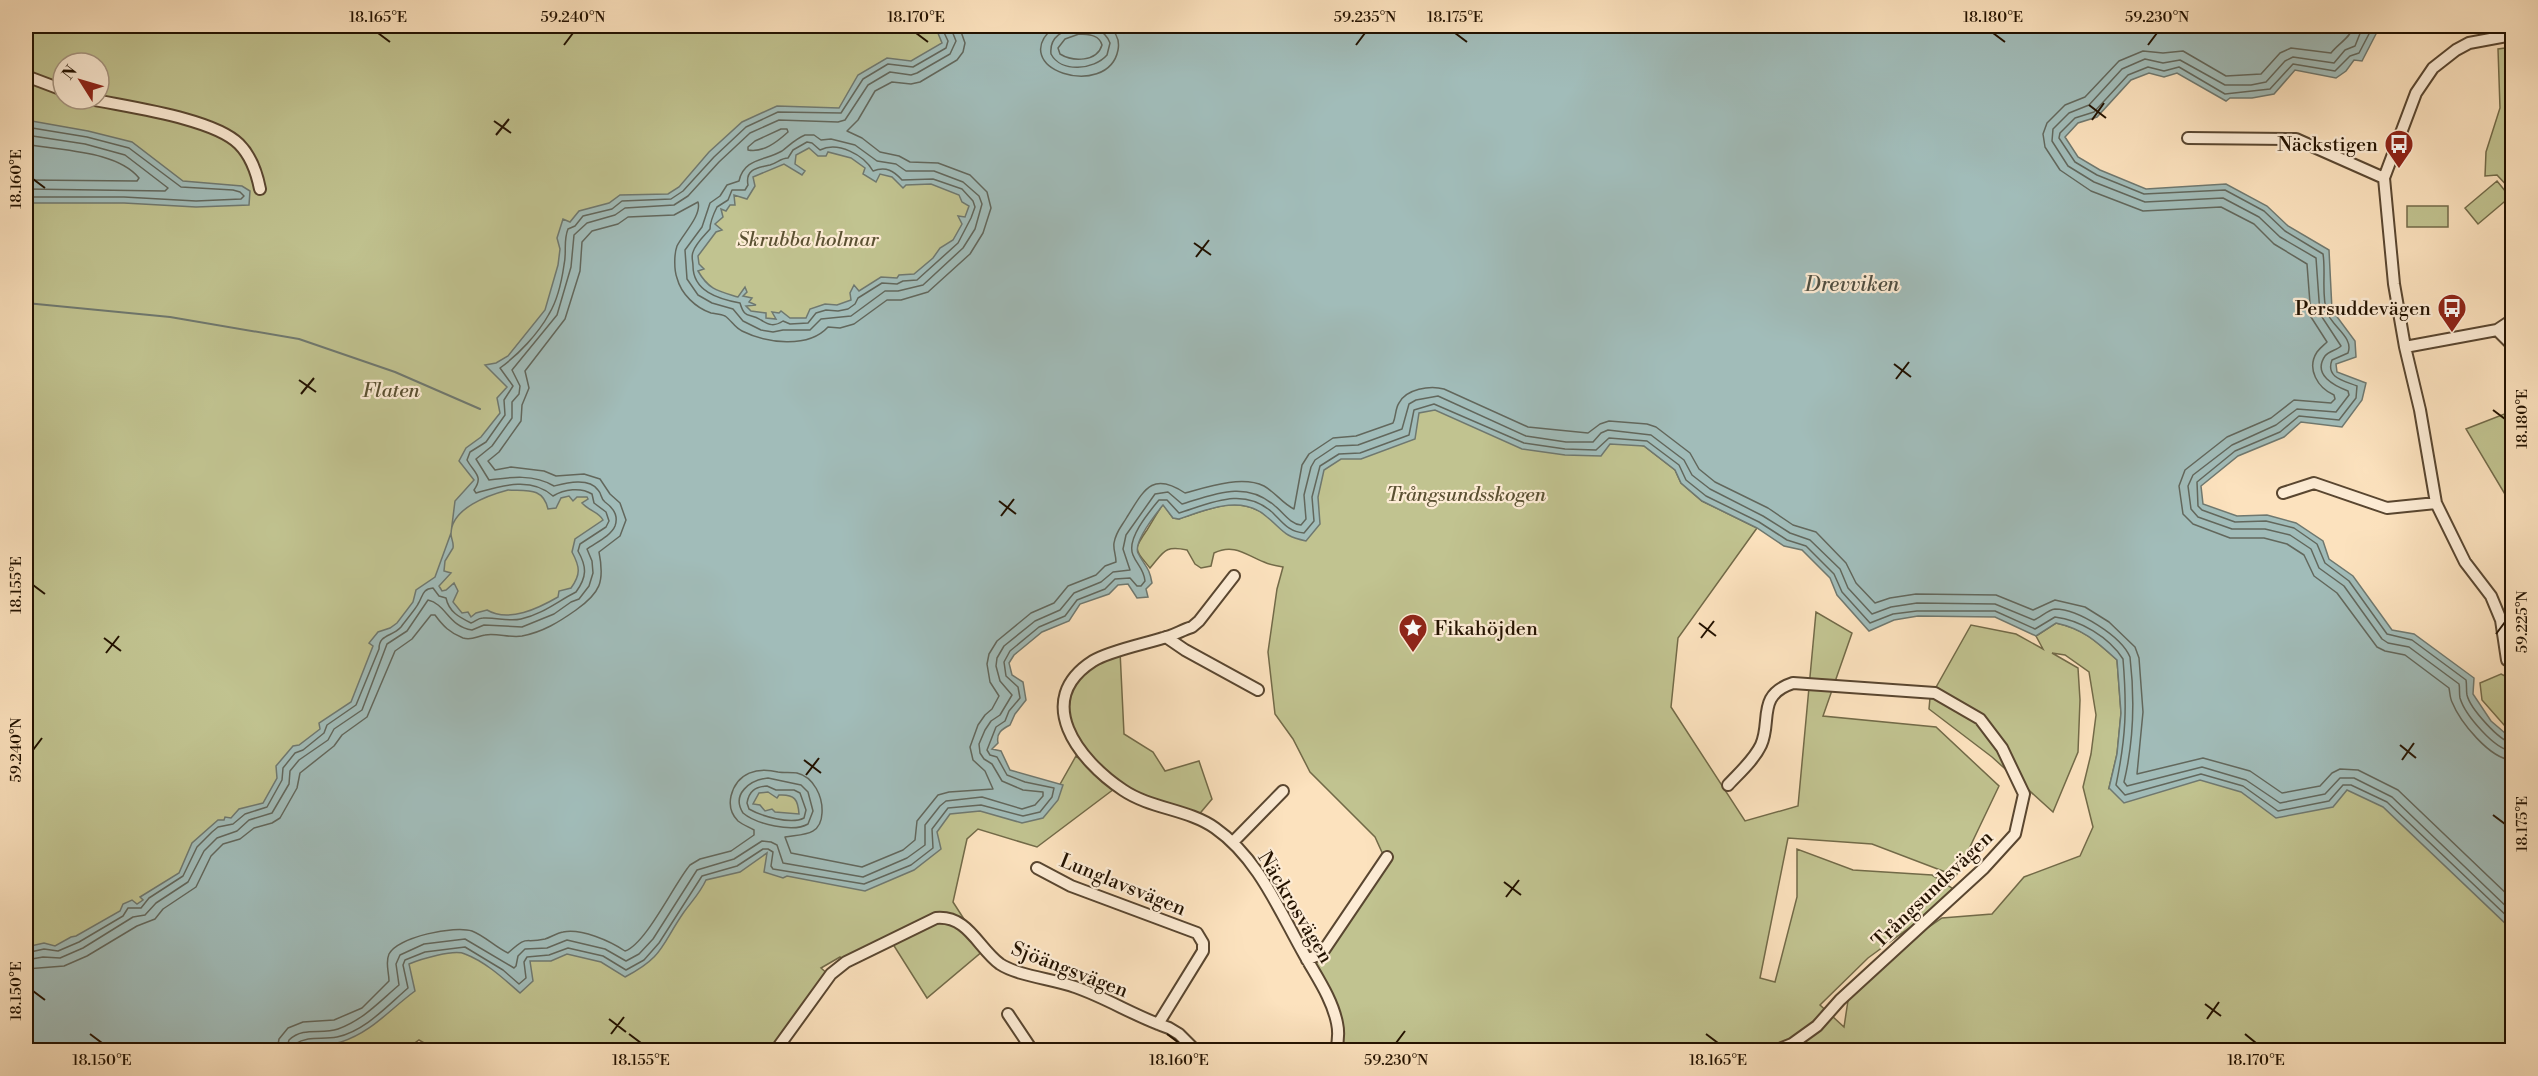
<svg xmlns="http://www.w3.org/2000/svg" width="2538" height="1076" viewBox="0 0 2538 1076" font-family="'Libre Bodoni',serif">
	<rect width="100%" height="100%" fill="#fce2be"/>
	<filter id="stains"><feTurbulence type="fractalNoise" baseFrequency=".00333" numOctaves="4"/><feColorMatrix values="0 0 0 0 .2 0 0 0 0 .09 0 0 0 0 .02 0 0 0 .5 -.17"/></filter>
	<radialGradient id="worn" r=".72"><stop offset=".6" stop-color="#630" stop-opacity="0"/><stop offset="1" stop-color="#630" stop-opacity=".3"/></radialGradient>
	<path fill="#c1c390" stroke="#726a48" stroke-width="1.5" fill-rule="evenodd" d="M26 26H1819L776 559 928 761 1059 786 1076 756 1114 789 1037 847 978 829 967 839 953 902 984 950 927 998 891 941 846 962 840 957 821 968 830 976 776 1050H436L419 1040 405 1050H26ZM63 63H99V99H63Z
		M2512 47V191L2497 175 2485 176 2486 152 2500 108 2498 49Z
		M2497 181 2510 197 2478 224 2465 208Z
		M2407 206H2448V227H2407Z
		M1308 352 1644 446 1675 470 1681 483 1702 501 1757 528 1678 638 1671 707 1745 821 1798 806 1816 612 1852 633 1823 716 1936 727 1999 786 1956 876 1872 844 1788 838 1760 978 1775 982 1797 897V849L1853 870 1932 875 1958 892 1868 958 1820 1005 1844 1027 1849 994 1880 961 1942 918 1992 914 2024 877 2080 856 2093 827 2083 787 2091 754 2096 715 2089 672 2065 655 2052 653 2078 668 2080 700 2078 752 2053 812 1992 757 1929 709 1930 698 1971 625 2016 634 2043 649 2036 636 2056 623C2084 629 2096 641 2117 660L2121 713 2117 754 2109 788 2255 645 2512 831V1050H1336L1337 1024 1307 960 1322 953 1385 859 1375 837 1310 772 1293 739 1275 714 1268 652 1277 589 1283 567C1277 566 1270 565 1264 562 1246 555 1234 543 1214 553L1211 566 1201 568 1195 564 1187 550C1164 545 1164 552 1150 568 1134 548 1133 550 1147 530 1152 522 1157 513 1163 504L1173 518 1179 519C1210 509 1238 494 1267 516Z
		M2512 411V506L2466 429Z
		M1120 651 1124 734 1153 752 1165 771 1199 761 1212 799 1196 818 1131 795 1076 744 1063 696 1094 660Z
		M2501 674 2509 678 2512 682V734L2482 700 2480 683Z"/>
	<path fill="#a1bcb9" stroke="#6f786f" stroke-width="1.5" fill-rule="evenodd" d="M935 26H2376L2377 32 2362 61 2354 60 2346 71 2336 78 2295 70 2274 94 2252 98H2230L2226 101 2177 73 2164 77 2149 73 2131 80 2097 117 2078 123 2065 137 2078 157 2100 170 2146 189 2226 184 2267 206 2288 226 2329 250 2332 310 2355 341 2356 357 2336 364 2337 372 2366 383 2362 400 2342 427 2301 422 2284 437 2238 456 2201 486 2203 504 2237 516 2267 515 2296 523 2323 541 2329 559 2353 576 2392 630 2414 634 2474 678 2473 694 2491 721 2512 739V927L2507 925 2383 807 2347 790 2333 807 2276 818 2241 792 2200 780 2124 803 2109 788 2117 754 2121 713 2117 660C2096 641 2083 629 2056 623L2036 636 1995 617 1918 616 1894 620 1869 631 1837 595 1830 578 1802 550 1784 546 1757 528 1702 501 1681 483 1675 470 1644 446 1610 444 1601 456 1565 455 1522 449 1435 410 1419 413 1415 439 1361 459H1341L1324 470 1318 497 1320 524 1306 541C1283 536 1284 531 1267 517 1242 494 1208 509 1179 519L1173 518 1163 505C1155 515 1133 542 1138 553 1145 567 1149 566 1152 583L1146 589 1148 597 1137 598 1128 584 1118 585 1109 594 1080 604 1069 621 1042 632 1014 655 1009 663 1012 675 1023 682 1026 700 1015 714 1010 725C1002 729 996 733 998 743L992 749 1001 751 1010 770 1063 785 1058 800 1043 818 1022 823 980 811 950 814 937 832 941 849 914 870 865 891 787 876 783 878 764 872 767 853 740 872 706 880C700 893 692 901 684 912 661 945 664 957 625 977L601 962 567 954 551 961H530L533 981 520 993C504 979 486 962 465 954 454 949 421 959 409 964L415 991C389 1010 372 1032 341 1042 323 1048 315 1040 294 1050H26V947L44 943 55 946 71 937 76 936 120 911 123 904 132 900 137 904 143 900 140 897 179 873 192 843 218 820H224L225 817 231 818 239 809 263 803 277 778 276 766 293 746 299 745 320 729 319 723 351 702 373 646 369 643 378 632 390 628 397 623 413 602 416 590 435 577 451 533 455 501 474 480 459 461 466 448 481 437 500 413 497 398 507 387 485 365 496 363 508 356 545 310 558 265 560 249 557 238 563 219 570 222 579 211 609 203 620 195 668 194 679 187 709 152 742 122 777 106 839 108 858 75 887 58 911 61 942 43ZM809 148 818 156H826L828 152 851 158 865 168 863 174 876 182 880 174 892 177 903 188 906 185 931 184 959 195 962 202 969 206 965 217 958 216 962 224 953 240 940 248 933 258 914 274 899 275 897 278 881 277 859 291 854 285 850 293 851 300 837 305 825 304 810 309 806 318H790L781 311 779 313 772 312 776 319 766 318V313L751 311 746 306 756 305 749 302 752 298 743 296 747 292 745 287 738 297C718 291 709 290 698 271L704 269 699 264 698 256 716 232 722 230 715 224 723 217 721 209 726 211 730 205H735L734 195 747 199 755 186 753 177 784 164 802 175 805 171 795 164 796 155ZM508 490C527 491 543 487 548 509L556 508 561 498 569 496 573 501 577 497H587L588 499 582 503C589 511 599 512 603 520L575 539 572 552C580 567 581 574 571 588L559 591 558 597C539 608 509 623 487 610L476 613 471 617 468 612 462 613 453 602 458 591 454 583 446 590 442 591 439 586 451 573 444 571 445 561 453 548C454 542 451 539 451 534 451 508 489 495 508 490ZM768 792 777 798 779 795C795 794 798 800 799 814L775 812 772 809 765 811 760 805 753 804 759 793Z
		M26 120 88 131 132 142 183 181 242 186 250 191 249 205 196 207 124 203H26Z"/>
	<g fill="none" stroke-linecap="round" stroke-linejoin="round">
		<path stroke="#62675c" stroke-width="1.5" d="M1055 26C1003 69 1108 101 1118 50 1120 40 1116 32 1108 26
			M2354 26C2350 38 2339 43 2331 53L2291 48 2280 53 2261 74 2226 76 2183 51 2163 53 2143 51 2119 61 2085 97 2065 105 2047 123 2043 134 2045 147 2060 170 2091 191 2143 211 2221 207 2254 224 2274 244 2307 264 2311 317 2327 342C2324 345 2320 348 2317 352 2306 369 2318 388 2334 395L2335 399 2331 403 2294 400 2271 418 2227 437 2185 470 2179 486 2183 514 2193 524 2230 538H2264L2287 544 2304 555 2314 576 2337 593 2377 647 2385 651 2405 655 2449 688C2450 693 2450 698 2452 702 2460 722 2490 759 2512 760
			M2363 26 2355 46 2345 50 2334 63 2293 57 2285 61 2266 82 2251 85H2225L2180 60 2163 63 2145 59 2122 69 2089 105 2069 113 2053 129 2052 141 2068 166 2094 182 2145 202 2223 198 2259 217 2280 237 2316 258 2320 314 2341 346C2337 350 2329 351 2325 356 2312 375 2335 386 2348 391L2349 395 2336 412 2297 409 2276 425 2232 445 2193 475 2188 486 2191 509 2198 517 2232 529H2265L2290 535 2311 549 2319 568 2344 586 2382 639 2388 643 2409 647 2459 684C2460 688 2459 694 2460 698 2465 715 2495 750 2512 751
			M2370 26V32L2359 53 2350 56 2335 71 2293 64 2270 89 2225 94 2179 67 2164 71 2148 67 2128 75 2094 112 2075 118 2060 133 2059 138 2075 162 2097 175 2144 194 2225 190 2264 211 2285 231 2323 254C2326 271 2321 297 2327 312 2332 327 2354 337 2348 353L2332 360C2325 378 2345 381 2357 386L2356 398 2339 420 2299 416 2280 432 2235 451 2197 482 2198 506 2202 510 2235 522 2266 521 2294 528 2317 544 2325 563 2349 581 2387 634 2412 640 2466 680C2467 685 2466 690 2467 695 2470 708 2499 741 2512 743
			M1078 27C1092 27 1105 29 1110 43L1107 55C1094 70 1061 73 1051 54 1049 36 1064 30 1078 27Z
			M1079 34C1088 35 1099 34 1102 45 1097 62 1073 62 1060 54L1058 48 1065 39Z
			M26 127 87 137 129 148 181 187 233 190 240 192 244 196 241 199 196 201 124 197H26
			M781 129H787L788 132C777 142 763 153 748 150V147L755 141Z
			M26 135 85 144 125 155 168 188 165 191 26 189
			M805 135H814L821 140 831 139 855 145 877 161 896 164 906 171H934L963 182 979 196 982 204 975 229 963 248 923 285 898 291H885L851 316 821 319 810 330H783L773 332 761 330 743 321 733 309 712 303 698 295 687 279 685 250 702 227 710 203 720 196 727 185 739 181C744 158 765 161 782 151 789 146 795 139 805 135Z
			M807 142 812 143 820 150C838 141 864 155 873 171 886 166 894 171 902 180L933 179 962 189 973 201 975 207 971 218 958 243 917 280 903 281 897 284 882 283 858 298 855 304 848 309 838 311 826 310 816 313 808 323 790 324 783 321C774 327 769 325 761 320 749 312 745 320 740 303 718 299 693 291 693 266 693 261 691 257 693 252 696 243 704 236 710 229 710 222 714 213 717 207L728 200 732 190H745L748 185C745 169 757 168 770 165 777 163 781 158 788 158L793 150Z
			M26 144C59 151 116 150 139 178L137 181 26 180
			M768 778 801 785 808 792 813 811 808 824C793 833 756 824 743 813 731 794 750 780 768 778Z
			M767 786 776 790H794L800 793 806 810 804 818C791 825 761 816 749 809L747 803C749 791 755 787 767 786Z
			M26 953 44 949 58 951 79 942 123 916 128 908H141L149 898 183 876 197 847 212 832 218 827 233 824 245 814 267 807 282 780 283 768 295 753 303 750 324 733 327 725 356 705 379 649C379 634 392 637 401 627 403 624 417 607 418 604 423 596 422 589 433 588L439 596 446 598C449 612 459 617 471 623 476 621 478 618 483 618 496 617 508 622 521 619 543 614 558 601 576 592 587 577 587 567 578 551L580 544 606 527 609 521 606 512 594 503 592 494C581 487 564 489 553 496 531 476 501 486 476 493L474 490C484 476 474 473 467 460L470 452 486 442 505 415 504 400 513 386 500 368C518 355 538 334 549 314 557 301 562 279 564 265 567 252 563 241 568 229L575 226 583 216 612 209 622 201 671 199 683 191 714 157 746 127 778 112 841 113 863 79 888 64 913 67 946 48 948 41 941 26
			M26 960 43 957 60 958 83 948 133 917 145 915 156 903 188 882 204 851 217 838 237 831 249 820 272 813 289 784 290 771 299 760 328 740 334 729 362 710 387 644 407 631 428 600C446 604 449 627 472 630L484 625 522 627 554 614 571 602 579 599 589 586 593 573 592 561 587 549C595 543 611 536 615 526 619 515 612 507 605 502 600 498 602 494 598 490 589 477 566 483 554 486 534 474 511 477 489 480L476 459 492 446 512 418V402L519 394 520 386 512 370 557 315 571 267 574 235 587 223 615 215 625 208 674 205 688 196 719 162 750 133 779 120 838 122 845 120 868 85 890 72 911 75 917 73 950 54 956 41 950 26
			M26 969 64 966 87 956 137 926 155 919 163 909 196 887 211 856 223 844 240 839 254 828 272 823 280 818 297 788 300 773 334 746 342 735 367 717 395 651 412 639 431 615H435C443 626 450 633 463 638 472 641 477 636 485 635 497 633 510 638 522 636 543 632 559 622 576 610 600 593 605 582 599 552L620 536 626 520 620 503 610 494 600 479 584 474 556 476 544 471 511 467 495 470 488 461 499 452 521 421 522 405 529 388 525 371 565 319 580 271 582 242 592 231 618 224 628 217 674 215 698 202C702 215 683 234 677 246 674 254 674 270 677 278 681 294 696 308 711 313 716 314 721 314 725 316 731 320 735 328 742 331 766 343 808 349 828 327L840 328 854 324 887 300H901L928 292 970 254 983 233 991 208 987 192 970 175 938 163 910 162 899 156 880 152 862 138 847 131 858 120 875 91 892 82 911 84 920 82 957 60 963 52 965 43 959 26
			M277 1050 279 1039 288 1028 303 1022 334 1020 362 1008 389 981C389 972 385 963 389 954 398 937 455 925 472 931 485 936 495 947 508 953 529 934 522 944 545 939 551 937 557 933 563 932 581 928 610 941 625 951 646 944 674 884 690 865L700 859 731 851 754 835V830C749 827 743 825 738 821 731 814 729 805 731 796 737 772 758 767 778 772 784 773 791 772 797 773 814 777 823 797 822 813 821 837 801 834 785 837L791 853 862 867 903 850 915 840 917 821 938 795 949 792 993 789 985 771 973 760 970 747 978 725 985 715 992 709 999 696 990 682 987 664 989 654 997 641 1031 613 1054 603 1068 586 1096 575 1105 566 1116 562C1116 555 1113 549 1114 543 1116 531 1122 526 1127 517 1144 490 1152 471 1185 493 1207 487 1242 475 1264 486 1275 492 1283 504 1294 509L1302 465 1309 454 1333 438 1356 436 1393 423C1396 417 1395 409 1399 403 1406 389 1430 385 1444 389L1528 427 1588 433 1600 424 1609 421 1647 424 1656 427 1690 453 1699 469 1715 482 1768 508 1793 525 1816 532 1846 563 1856 583 1875 603 1890 598 1916 594 1996 595 2033 610 2055 600 2085 607 2109 622 2135 647 2139 658 2143 712 2137 774 2203 758 2250 771 2282 793 2320 786 2332 773 2340 769 2358 770 2398 790 2512 899
			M286 1050 289 1040C304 1026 321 1035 338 1029 363 1020 379 1002 399 985L396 964 400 955 424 944 465 939 514 968 516 966 518 956 525 949 547 948 567 940 605 949 626 961 639 954 653 939 697 870 734 859 762 841 771 842 777 845 783 863 863 877 907 858 925 845V825L940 806 946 801 982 797 1022 809 1035 805 1043 796V792L1023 790 1002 781 992 764 984 759 980 753 979 744 985 730 991 721 1000 715 1012 695 1000 681 996 666 997 658 1004 646 1035 621 1060 610 1074 593 1101 582 1113 572 1130 570 1123 549 1126 535 1155 494 1168 492 1182 504C1215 494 1246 480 1275 506 1283 512 1290 524 1301 525L1306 519 1304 495 1311 467 1315 460 1336 446 1358 445 1402 429 1409 404 1416 400 1438 396 1526 436 1566 442H1593L1601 433 1608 430 1651 435 1684 460 1692 475 1710 489 1763 516 1790 533 1810 540 1840 569 1848 588 1872 614 1891 607 1917 603 1995 604 2034 620C2041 617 2048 610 2055 609 2078 609 2121 636 2130 657 2135 700 2134 740 2124 782L2127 786 2202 767 2246 780 2280 803 2325 794 2340 778H2354L2392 797 2512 912
			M293 1050 295 1044C309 1035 322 1040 337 1037 365 1031 387 1006 408 988L403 965 405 960 425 952 465 947 503 970 519 984 526 978 524 962 527 957 549 955 568 948 603 956 626 970 644 960 659 943 702 876 737 866 763 849H768L773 852 771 866 773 869 864 884 911 865 933 848 932 829 948 808 981 805 1023 816 1040 812 1052 797 1054 788 1025 782 1007 775 997 757 990 755 987 750 996 727 1005 721 1009 711 1020 698 1018 687 1006 676 1004 662 1010 651 1039 627 1065 616 1077 600 1105 589 1115 579 1130 578 1137 586H1141L1145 581C1144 569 1137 565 1133 555 1126 539 1149 512 1159 500H1167L1179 513C1211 503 1244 486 1273 513 1283 523 1289 532 1304 533L1314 521 1312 497 1320 466 1339 454 1360 453 1409 435 1414 410 1434 404 1524 443 1565 449 1596 450 1609 438 1647 441 1679 465 1686 480 1706 496 1759 522 1787 540 1806 546 1834 574 1842 592 1870 623 1893 614 1917 611H1995L2035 629 2055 617C2080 620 2109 637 2123 659 2127 708 2126 737 2116 785L2125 795 2201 774 2243 786 2278 811 2329 801 2343 785H2351L2387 802 2512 921"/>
		<path stroke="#6f786f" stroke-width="2" d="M26 303 170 317 299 339 395 372 480 409"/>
		<g stroke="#594630" stroke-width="14">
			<path id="minor" d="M26 76 63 90
				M90 99C127 107 213 118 239 144 251 156 257 174 260 189
				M2188 138 2296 139 2384 178
				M2497 330 2512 345
				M2405 347 2497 330 2512 320
				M2283 493 2314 483 2387 508 2436 503
				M1234 576 1199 621 1192 627C1182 630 1173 636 1163 638 1144 644 1109 651 1093 661 1032 700 1078 760 1123 790 1151 809 1188 809 1215 828 1258 858 1279 910 1304 954 1316 976 1332 998 1337 1023 1339 1032 1338 1042 1336 1050
				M1166 637 1185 650 1258 690
				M2507 660 2501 620 2491 596 2465 562 2436 503 2420 410 2405 347 2394 284 2384 178 2416 93 2433 68 2456 50 2469 43 2512 35
				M1728 785C1739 773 1754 760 1761 745 1772 721 1756 695 1793 683L1935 693 1980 719 2002 748 2024 794 2015 834 1984 868 1840 1000 1817 1026 1792 1044 1777 1050
				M1233 842 1283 791
				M1037 868 1071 886 1197 933 1203 943V951L1158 1024
				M1307 960 1322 953 1387 857
				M1008 1014 1032 1050
				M776 1050 831 974 846 962 936 918C968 915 978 948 1000 964 1018 976 1054 979 1075 987 1107 998 1136 1017 1169 1028L1179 1034 1195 1050
				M946 1050 947 1049"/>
		</g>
		<use href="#minor" stroke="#fdecd5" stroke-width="10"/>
	</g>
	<path fill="none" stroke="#231200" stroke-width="2" d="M378 33 390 42M916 33 928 42M1455 33 1467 42M1993 33 2005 42M564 45 573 33M1356 45 1365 33M2148 45 2157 33M2089 105 2106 118M2092 120 2104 103M494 121 511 133M496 135 509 119M33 179 45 188M1194 243 1211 255M1196 257 1209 240M1894 364 1911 377M1896 379 1909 362M299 380 316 392M301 394 314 378M2493 410 2505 419M999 501 1016 514M1001 516 1014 499M33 585 45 594M1699 623 1716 636M2496 634 2505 622M104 638 121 651M1701 638 1714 621M106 653 119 636M2400 745 2416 758M33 750 42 738M804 760 821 773M2402 760 2414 743M806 775 819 758M2493 815 2505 824M1504 882 1521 895M1506 897 1519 880M33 991 45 1000M2205 1004 2221 1016M609 1019 626 1032M2207 1019 2219 1002M90 1034 102 1043M611 1034 624 1017M629 1034 641 1043M1167 1034 1179 1043M1706 1034 1718 1043M2245 1034 2256 1043M1396 1043 1405 1031"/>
	<defs>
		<g id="bus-pin" transform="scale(1.5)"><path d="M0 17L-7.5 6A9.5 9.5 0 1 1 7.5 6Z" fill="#8f2418" stroke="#fdecd5"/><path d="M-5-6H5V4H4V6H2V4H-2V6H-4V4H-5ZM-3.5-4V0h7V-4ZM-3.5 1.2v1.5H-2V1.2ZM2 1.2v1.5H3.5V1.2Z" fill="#fff"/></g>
		<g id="sight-pin" transform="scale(1.5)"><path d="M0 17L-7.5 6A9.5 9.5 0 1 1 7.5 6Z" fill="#8f2418" stroke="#fdecd5"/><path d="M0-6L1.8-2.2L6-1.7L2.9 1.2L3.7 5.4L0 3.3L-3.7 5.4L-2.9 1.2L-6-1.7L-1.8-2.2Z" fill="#fff"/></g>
	</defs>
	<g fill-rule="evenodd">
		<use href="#bus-pin" x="2399" y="144"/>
		<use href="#bus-pin" x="2452" y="308"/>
		<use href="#sight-pin" x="1413" y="628"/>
	</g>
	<g text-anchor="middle" stroke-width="4.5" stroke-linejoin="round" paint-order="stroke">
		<g font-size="20" fill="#231200" stroke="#fdecd5" text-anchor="end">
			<text x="2378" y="151">Näckstigen</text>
			<text x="2431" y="315">Persuddevägen</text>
			<text x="1434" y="635" text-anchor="start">Fikahöjden</text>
		</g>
		<g font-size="20" font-style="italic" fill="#5a5032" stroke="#fdecd5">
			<text x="808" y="246">Skrubba holmar</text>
			<text x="391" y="397">Flaten</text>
			<text x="1466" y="501">Trångsundsskogen</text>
		</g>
		<g font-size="20" fill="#231200" stroke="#fdecd5">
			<text transform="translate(1123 884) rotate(22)" y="7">Lunglavsvägen</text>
			<text transform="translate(1932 889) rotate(-44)" y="7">Trångsundsvägen</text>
			<text transform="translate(1296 907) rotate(59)" y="7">Näckrosvägen</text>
			<text transform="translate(1070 969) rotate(21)" y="7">Sjöängsvägen</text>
		</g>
		<g font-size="21" font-style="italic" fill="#4f4e41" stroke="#fdecd5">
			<text x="1852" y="291">Drevviken</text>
		</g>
	</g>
	<rect width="2538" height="1076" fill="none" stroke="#fce2be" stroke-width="66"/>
	<g transform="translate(81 81) rotate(307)"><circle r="28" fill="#fdecd5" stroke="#a69580" stroke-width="1.5"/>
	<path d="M0-4.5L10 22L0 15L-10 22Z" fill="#8f2418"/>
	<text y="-9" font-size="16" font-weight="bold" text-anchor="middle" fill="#231200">N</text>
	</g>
	<rect x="33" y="33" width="2472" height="1010" fill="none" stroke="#231200" stroke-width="2"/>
	<g font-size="15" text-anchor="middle" fill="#231200">
		<text x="378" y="22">18.165°E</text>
		<text x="573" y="22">59.240°N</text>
		<text x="916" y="22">18.170°E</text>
		<text x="1365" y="22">59.235°N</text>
		<text x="1455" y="22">18.175°E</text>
		<text x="1993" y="22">18.180°E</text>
		<text x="2157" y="22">59.230°N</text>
		<text transform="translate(16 179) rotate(-90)" y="5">18.160°E</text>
		<text transform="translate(2522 419) rotate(-90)" y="5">18.180°E</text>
		<text transform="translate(16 585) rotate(-90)" y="5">18.155°E</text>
		<text transform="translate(2522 622) rotate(-90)" y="5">59.225°N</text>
		<text transform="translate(16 750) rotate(-90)" y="5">59.240°N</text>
		<text transform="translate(2522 824) rotate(-90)" y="5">18.175°E</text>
		<text transform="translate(16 991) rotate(-90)" y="5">18.150°E</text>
		<text x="102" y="1065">18.150°E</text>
		<text x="641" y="1065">18.155°E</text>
		<text x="1179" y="1065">18.160°E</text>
		<text x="1396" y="1065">59.230°N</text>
		<text x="1718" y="1065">18.165°E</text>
		<text x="2256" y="1065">18.170°E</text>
	</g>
	<rect width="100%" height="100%" filter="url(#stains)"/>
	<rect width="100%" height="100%" fill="url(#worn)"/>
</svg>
